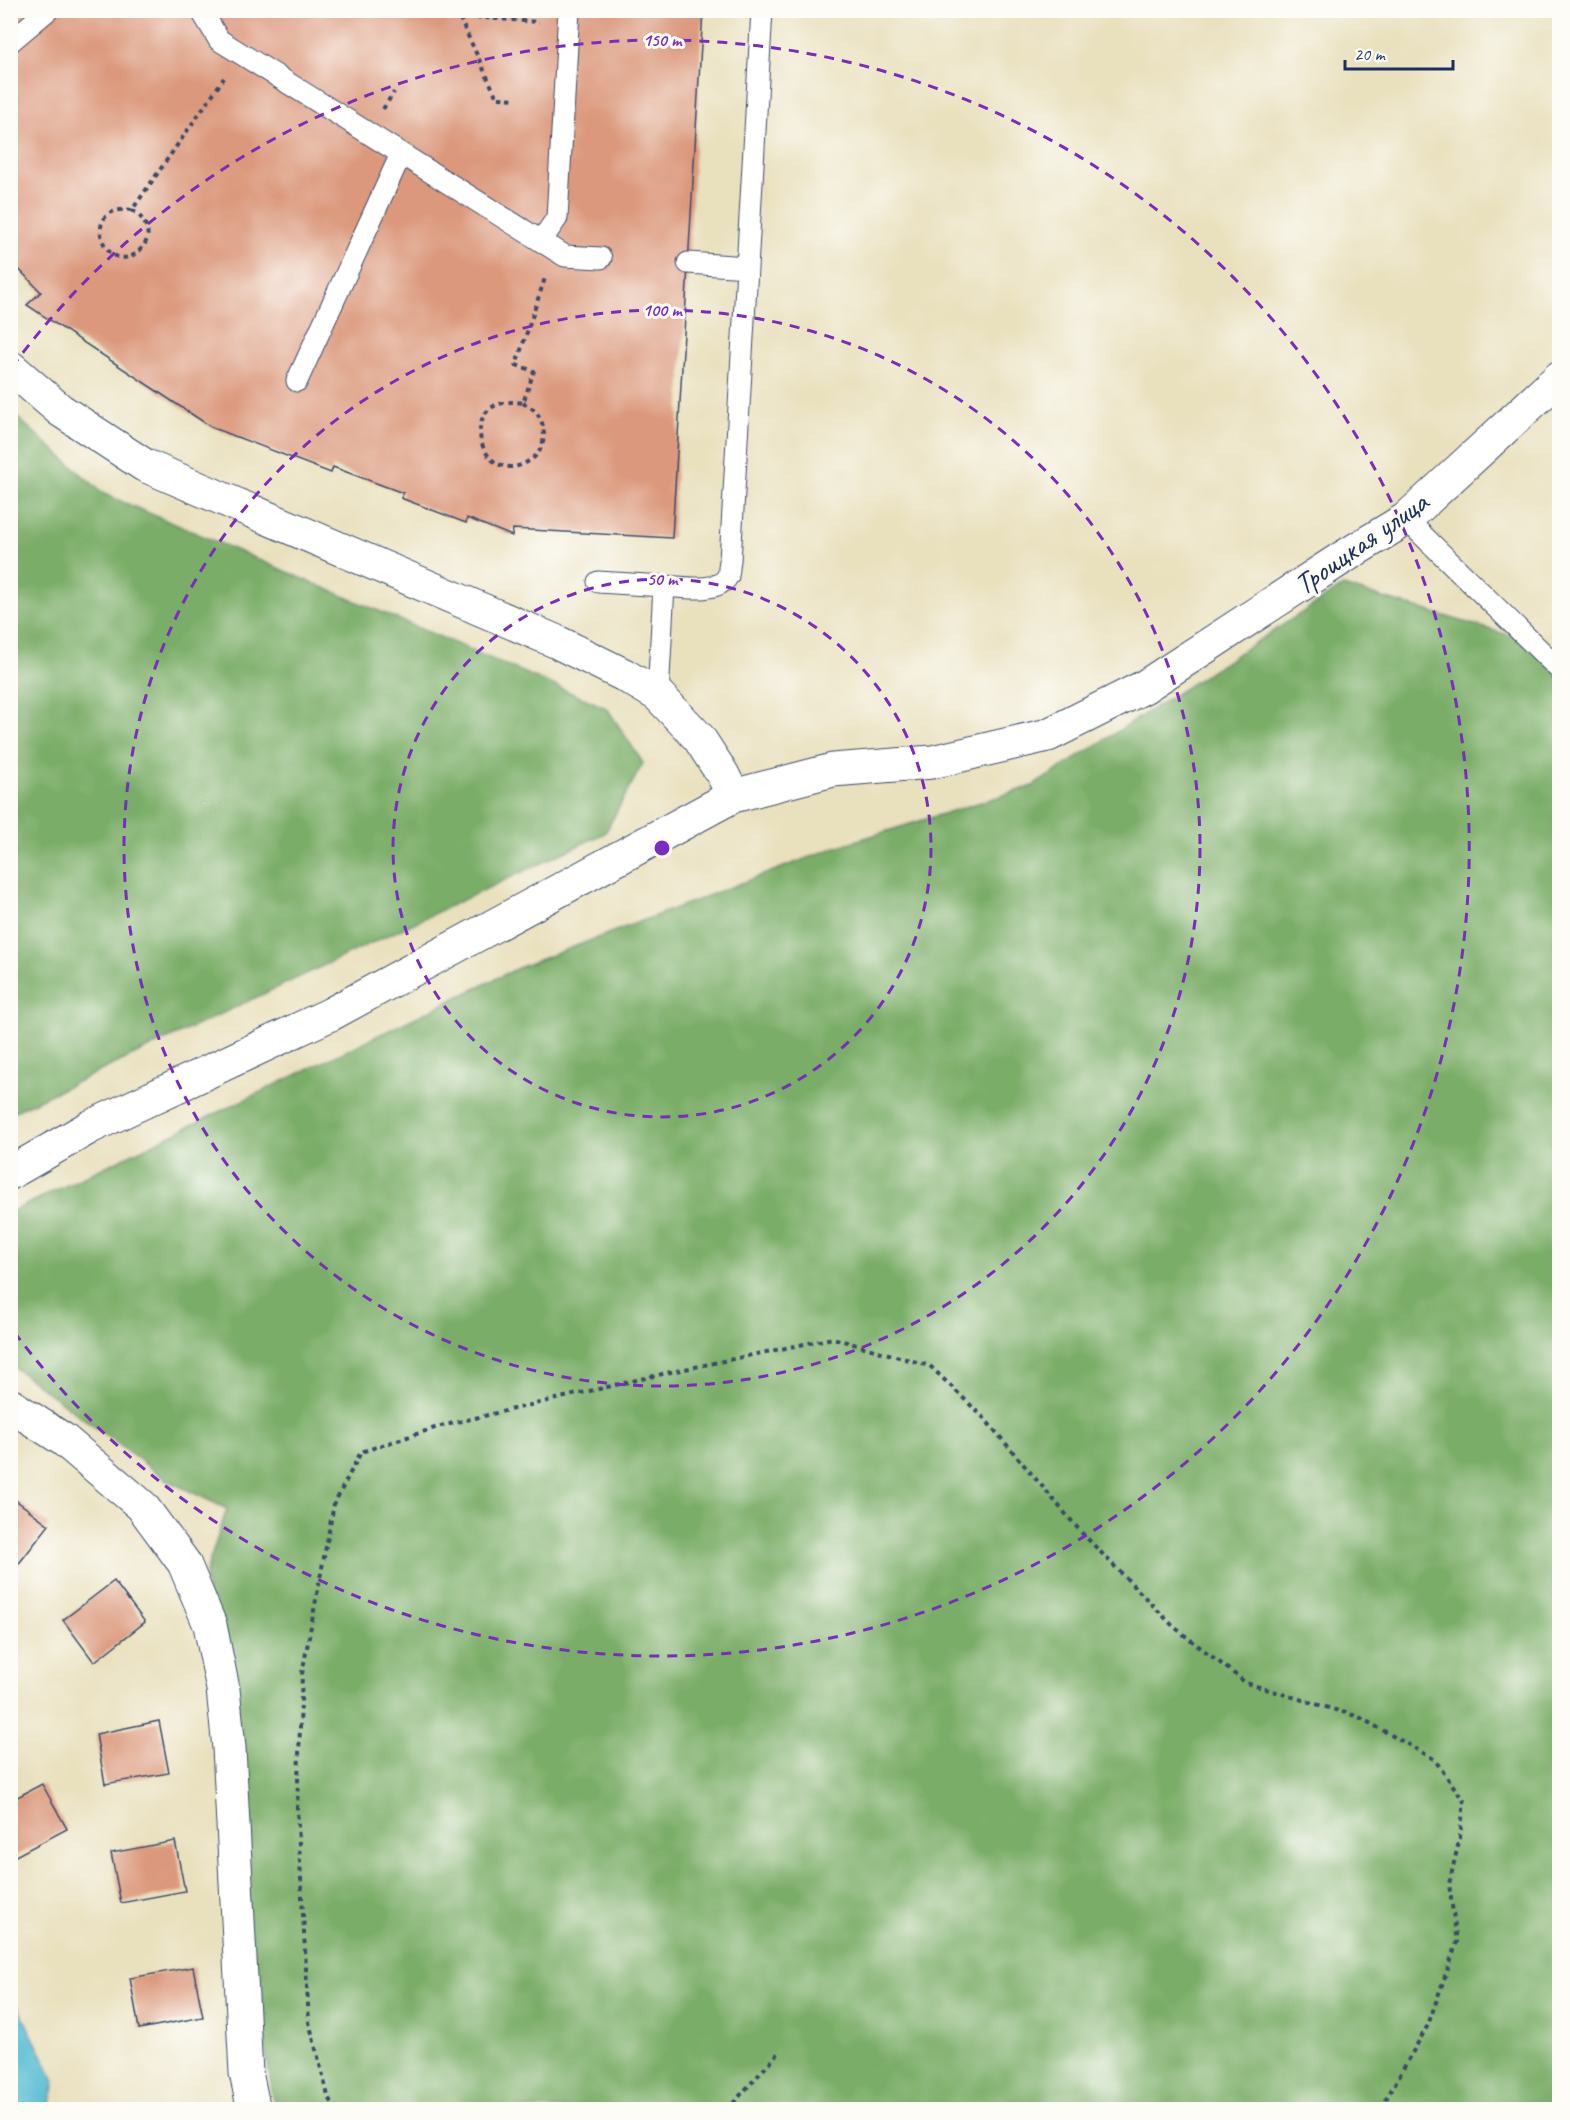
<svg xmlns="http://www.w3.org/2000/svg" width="1570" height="2120" viewBox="0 0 1570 2120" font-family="Caveat,sans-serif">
	<rect width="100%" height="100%" fill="#fdfcf7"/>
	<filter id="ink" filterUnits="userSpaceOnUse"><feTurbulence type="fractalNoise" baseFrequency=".0167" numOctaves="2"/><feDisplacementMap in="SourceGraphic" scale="12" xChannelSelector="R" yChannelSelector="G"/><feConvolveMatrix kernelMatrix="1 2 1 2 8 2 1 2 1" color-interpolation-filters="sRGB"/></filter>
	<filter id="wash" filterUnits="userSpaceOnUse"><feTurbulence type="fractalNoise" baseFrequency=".008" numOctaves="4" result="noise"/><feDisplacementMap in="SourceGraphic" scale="24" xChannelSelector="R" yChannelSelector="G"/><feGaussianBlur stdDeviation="1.35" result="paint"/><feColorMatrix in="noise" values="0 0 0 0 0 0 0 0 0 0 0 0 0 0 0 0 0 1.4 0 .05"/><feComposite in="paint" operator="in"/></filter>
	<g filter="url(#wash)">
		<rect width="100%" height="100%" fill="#e9e0bd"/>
		<path fill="#7aad68" stroke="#4a6e63" stroke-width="1.5" d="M11 412 104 494 607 708 643 763 605 833 11 1113Z
			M1343 586 1542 645 1560 681 1559 2109H275L251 1962 205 1575 227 1509 167 1480 11 1365V1212L518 968 839 846 1033 786Z"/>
		<path fill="#54bcd2" stroke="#387698" stroke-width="1.5" d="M10 1991 55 2081 49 2109H11Z"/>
		<g id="blocks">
			<path fill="#db987b" d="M10 10H703L672 538 513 529 512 536 467 518 466 523 401 498 403 493 333 467 331 473 211 427 27 305 41 292 10 260Z
				M10 1496 49 1525 10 1575Z
				M114 1581 145 1622 94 1662 63 1620Z
				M159 1721 169 1773 105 1784 96 1734Z
				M42 1784 67 1829 10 1859V1801Z
				M175 1841 185 1891 121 1903 111 1853Z
				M193 1967 203 2017 139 2029 130 1978Z"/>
		</g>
	</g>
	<g filter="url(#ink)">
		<use href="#blocks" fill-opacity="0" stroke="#3a4a6c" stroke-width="1.5"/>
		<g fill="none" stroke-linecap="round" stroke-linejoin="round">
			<g stroke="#3a4a6c" stroke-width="23">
				<path id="service" d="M201 10 219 40 565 256 601 258
					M10 42 48 10
					M541 241 557 218 569 10
					M688 263 747 267
					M297 381 401 154
					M1406 519 1560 670
					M598 582 664 586
					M658 695 664 586C681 587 718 594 728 576 729 572 729 565 730 561L762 10"/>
			</g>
			<g stroke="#3a4a6c" stroke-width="35">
				<path id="minor" d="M10 367 60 410 144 465 555 641 624 675 658 695 699 738 723 775 733 796
					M10 1173 90 1127 331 1014 733 796 833 770 932 762 1048 735 1144 687 1342 558 1406 519 1560 377
					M10 1405 64 1440 142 1506 184 1563 210 1625 223 1689 229 1748 246 2073 254 2110"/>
			</g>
			<path stroke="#3a4a6c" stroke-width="4" stroke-dasharray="4.5 4.5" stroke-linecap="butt" d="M456 10 497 98 516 99
				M458 16 539 22
				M383 109 394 92
				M132 210C146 219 154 235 141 249 107 284 75 203 132 210L224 78
				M523 403C526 405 531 407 534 410 548 424 547 448 532 459 480 496 451 391 523 403L534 371 516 365 545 278
				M337 2110 328 2096 309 2022 297 1808 302 1674 334 1504 361 1452 441 1426 671 1372 833 1338 930 1366 984 1418 1081 1532 1174 1627 1246 1683 1359 1717 1434 1759 1464 1801 1460 1837 1449 1884 1457 1942 1428 2025 1380 2110
				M727 2110 781 2050"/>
			<use href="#service" stroke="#fff" stroke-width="21"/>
			<use href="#minor" stroke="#fff" stroke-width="33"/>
		</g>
	</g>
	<g fill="none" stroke="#7b2cbf" stroke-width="3" stroke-dasharray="10 8">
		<circle cx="662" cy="848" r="269"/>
		<circle cx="662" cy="848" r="538"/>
		<path d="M12 367A808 808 0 1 1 12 1329"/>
	</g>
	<g text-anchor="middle" stroke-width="6" stroke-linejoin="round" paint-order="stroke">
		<g font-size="30" fill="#1b2f5e" stroke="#fdfcf7">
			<text transform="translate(1361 543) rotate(-35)" y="10">Троицкая улица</text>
		</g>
	</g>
	<circle cx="662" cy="848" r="9" fill="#7b2cbf" stroke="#fdfcf7" stroke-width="3"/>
	<g font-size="18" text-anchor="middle" font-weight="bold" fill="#7b2cbf" stroke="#fdfcf7" stroke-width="6" stroke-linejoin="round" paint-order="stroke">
		<text x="662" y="46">150 m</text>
		<text x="662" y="316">100 m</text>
		<text x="662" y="585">50 m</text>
	</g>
	<rect width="1570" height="2120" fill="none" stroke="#fdfcf7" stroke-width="36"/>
	<path d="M1345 60v9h108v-9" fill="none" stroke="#1b2f5e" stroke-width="3"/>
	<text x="1354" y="60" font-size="18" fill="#1b2f5e" stroke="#fdfcf7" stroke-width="4.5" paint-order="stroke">20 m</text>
</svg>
